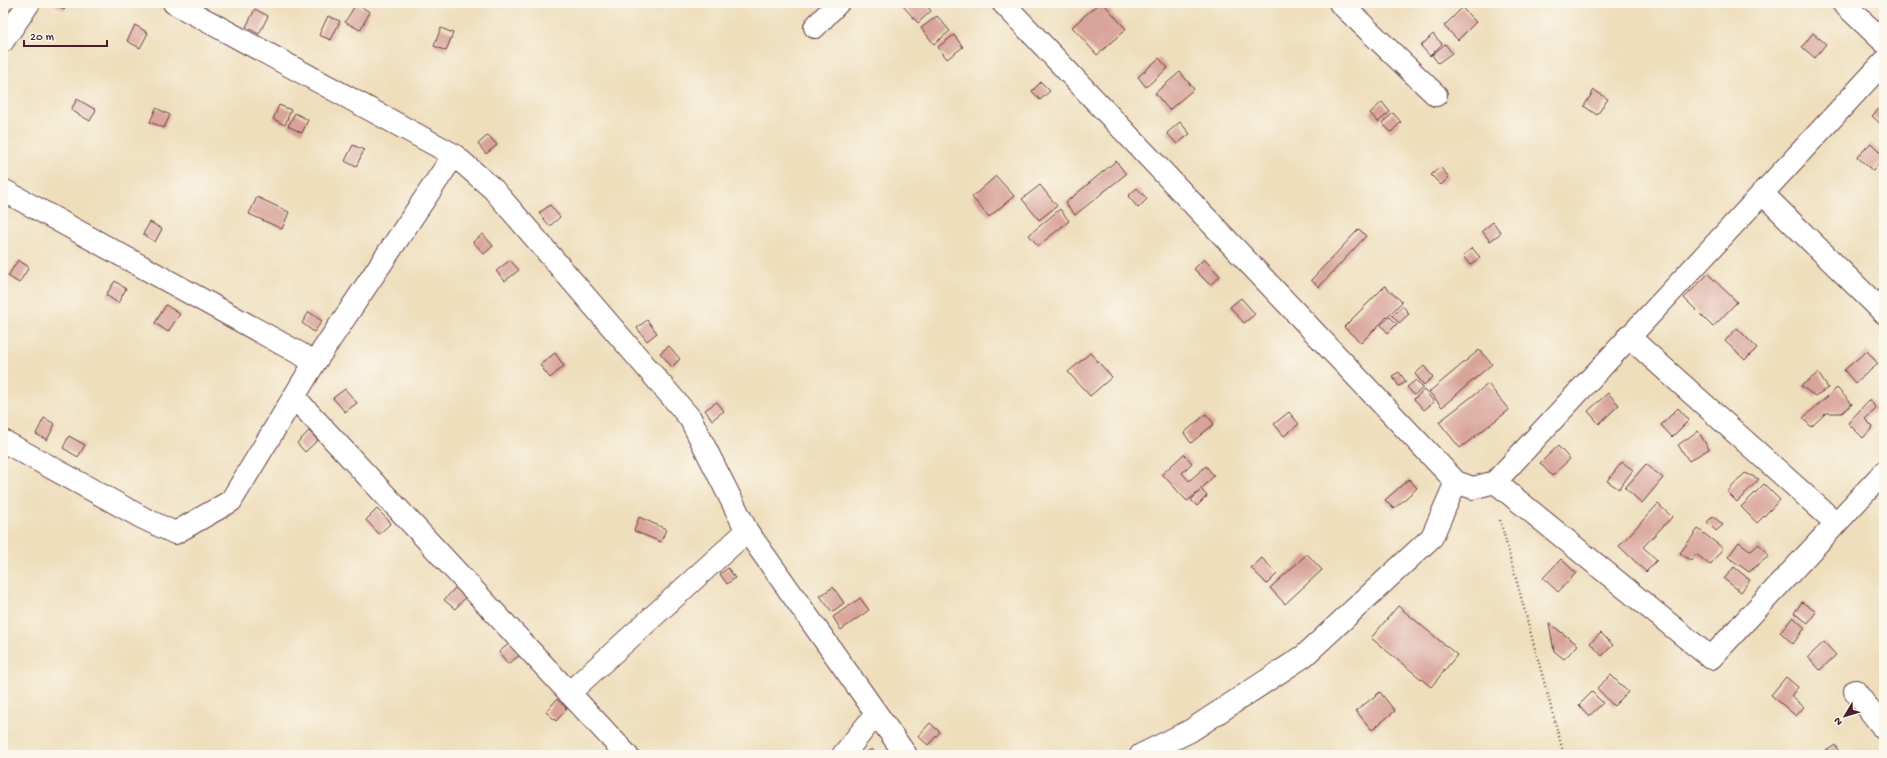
<svg xmlns="http://www.w3.org/2000/svg" width="1887" height="758" viewBox="0 0 1887 758" font-family="'Gochi Hand',sans-serif">
	<rect width="100%" height="100%" fill="#fbf7ec"/>
	<filter id="ink" filterUnits="userSpaceOnUse"><feTurbulence type="fractalNoise" baseFrequency=".025" numOctaves="2"/><feDisplacementMap in="SourceGraphic" scale="8" xChannelSelector="R" yChannelSelector="G"/><feConvolveMatrix kernelMatrix="1 2 1 2 8 2 1 2 1" color-interpolation-filters="sRGB"/></filter>
	<filter id="wash" filterUnits="userSpaceOnUse"><feTurbulence type="fractalNoise" baseFrequency=".012" numOctaves="4" result="noise"/><feDisplacementMap in="SourceGraphic" scale="16" xChannelSelector="R" yChannelSelector="G"/><feGaussianBlur stdDeviation="0.9" result="paint"/><feColorMatrix in="noise" values="0 0 0 0 0 0 0 0 0 0 0 0 0 0 0 0 0 1.4 0 .05"/><feComposite in="paint" operator="in"/></filter>
	<g filter="url(#wash)">
		<rect width="100%" height="100%" fill="#eedebc"/>
		<g id="blocks">
			<path fill="#d8a399" d="M52 3H68L64 10Z
				M907 3H925L931 11 918 23 903 6Z
				M1099 3H1103L1126 29 1097 55 1072 27Z
				M356 4 370 12 360 30 345 22Z
				M1462 8 1476 22 1458 40 1444 26Z
				M255 9 268 16 259 34 246 27Z
				M328 16 340 21 331 40 319 35Z
				M937 16 950 31 934 44 921 28Z
				M135 25 148 33 140 48 127 41Z
				M441 28 453 33 446 51 434 46Z
				M1813 33 1826 44 1815 58 1802 47Z
				M1433 34 1442 44 1430 56 1421 46Z
				M954 35 963 47 947 59 938 47Z
				M1445 44 1452 53 1438 63 1432 55Z
				M1159 58 1168 68 1146 87 1138 77Z
				M1180 72 1194 89 1169 110 1155 93Z
				M1041 82 1050 91 1040 100 1032 91Z
				M1594 90 1608 99 1597 115 1584 106Z
				M77 99 96 110 90 121 71 110Z
				M1382 102 1390 112 1378 122 1370 113Z
				M1884 103V127L1872 116Z
				M279 105 291 110 285 125 273 119Z
				M156 108 170 115 164 128 150 122Z
				M295 113 308 120 302 133 288 126Z
				M1393 113 1401 122 1391 132 1382 123Z
				M1180 122 1190 134 1177 144 1167 133Z
				M488 135 497 145 486 154 478 144Z
				M1871 143 1884 156 1873 171 1857 157Z
				M353 145 364 150 356 167 345 161Z
				M1116 161 1126 174 1075 215 1065 203Z
				M1440 167 1449 177 1441 185 1431 175Z
				M996 176 1014 196 989 217 972 197Z
				M1040 185 1057 206 1039 220 1022 199Z
				M1137 188 1147 199 1138 208 1128 196Z
				M257 197 289 212 282 229 249 214Z
				M550 205 560 217 550 226 539 213Z
				M1060 209 1069 221 1038 246 1029 235Z
				M150 222 162 229 155 242 143 234Z
				M1493 222 1501 233 1490 241 1482 231Z
				M1359 229 1366 236 1319 287 1311 280Z
				M483 234 493 246 484 254 473 242Z
				M1472 248 1480 257 1470 265 1463 256Z
				M1204 259 1220 276 1210 285 1194 269Z
				M18 260 29 267 19 283 8 276Z
				M510 260 519 270 505 281 496 271Z
				M1708 274 1737 302 1713 327 1684 298Z
				M115 281 126 289 118 303 106 295Z
				M1385 286 1402 302 1361 343 1344 327Z
				M1241 298 1255 314 1244 323 1230 307Z
				M166 305 180 314 168 332 155 323Z
				M1403 306 1409 314 1399 323 1392 315Z
				M309 312 322 321 314 332 302 323Z
				M1390 317 1397 324 1388 333 1381 325Z
				M647 320 657 333 647 341 637 328Z
				M1737 328 1757 348 1745 360 1725 341Z
				M669 346 680 359 672 367 660 353Z
				M1479 350 1492 364 1442 407 1429 392Z
				M1867 351 1878 364 1855 383 1844 370Z
				M555 353 564 366 550 378 540 365Z
				M1090 353 1112 377 1090 396 1068 372Z
				M1424 366 1433 377 1424 385 1415 374Z
				M1399 372 1406 382 1399 386 1392 376Z
				M1818 373 1828 388 1815 396 1801 386Z
				M1416 380 1423 388 1414 395 1407 387Z
				M1488 384 1509 410 1460 448 1439 422Z
				M1837 388 1852 404 1842 413H1826L1811 427 1803 418Z
				M345 389 357 403 345 412 333 398Z
				M1424 390 1434 402 1424 410 1414 399Z
				M1608 393 1619 405 1599 424 1588 411Z
				M1870 399 1876 409 1865 419 1873 427 1863 438 1848 423Z
				M717 402 724 411 712 420 705 410Z
				M1678 408 1689 420 1672 437 1661 425Z
				M1289 412 1299 424 1284 436 1274 424Z
				M1206 414 1214 424 1191 443 1184 433Z
				M44 418 55 424 47 440 36 434Z
				M309 431 318 440 305 452 297 443Z
				M1698 431 1709 449 1689 461 1678 445Z
				M69 436 85 445 78 457 63 448Z
				M1558 446 1570 459 1552 476 1540 463Z
				M1184 454 1192 463 1182 473 1189 481 1206 466 1214 476 1201 489 1207 496 1197 506 1191 500 1200 491 1187 501 1162 474Z
				M1622 462 1633 470 1619 489 1607 481Z
				M1646 464 1663 478 1642 503 1625 488Z
				M1745 473 1759 479 1737 502 1727 492Z
				M1409 479 1417 488 1394 509 1385 500Z
				M1764 484 1780 500 1757 523 1741 507Z
				M1658 504 1672 517 1643 547 1657 560 1646 572 1619 546Z
				M377 509 391 523 379 534 366 520Z
				M1713 516 1723 525 1716 531 1707 522Z
				M639 517 666 529 661 542 634 531Z
				M1698 529 1723 548 1710 565 1696 554 1691 561 1680 553Z
				M1739 542 1751 551 1759 544 1769 556 1749 572 1728 557Z
				M1307 554 1322 570 1285 604 1270 588Z
				M1262 558 1277 574 1267 584 1251 568Z
				M1561 559 1576 573 1558 592 1543 578Z
				M1734 567 1750 580 1741 592 1724 579Z
				M728 568 735 578 727 584 720 574Z
				M456 587 467 596 455 609 444 600Z
				M833 587 844 603 832 612 820 596Z
				M860 598 869 610 841 630 833 617Z
				M1802 602 1816 612 1808 623 1794 613Z
				M1398 606 1457 655 1431 687 1371 638Z
				M1793 617 1805 628 1793 644 1780 632Z
				M1549 623 1578 645 1564 659 1554 651Z
				M1601 633 1613 645 1602 656 1590 643Z
				M1824 642 1836 655 1820 670 1808 657Z
				M510 643 520 655 508 664 499 652Z
				M1611 675 1628 692 1614 706 1597 688Z
				M1786 677 1798 687 1791 696 1804 707 1796 716 1771 695Z
				M1380 692 1395 711 1372 730 1356 711Z
				M1592 692 1603 703 1589 716 1579 705Z
				M557 699 567 709 556 721 546 712Z
				M930 723 940 732 928 745 918 736Z
				M1835 745 1841 755H1820Z
				M872 749 876 755H863Z
				M1800 751 1804 755H1795Z"/>
		</g>
	</g>
	<g filter="url(#ink)">
		<use href="#blocks" fill-opacity="0" stroke="#633c41" stroke-width="1"/>
		<g fill="none" stroke-linecap="round" stroke-linejoin="round">
			<g stroke="#633c41" stroke-width="24">
				<path id="minor" d="M174 3 454 155 493 189 690 418 747 531 906 755
					M1003 3 1456 482 1473 488 1495 482 1711 658 1884 472
					M1340 3 1436 95
					M1843 3 1884 42
					M815 27 838 3
					M3 41 29 3
					M3 190 315 362
					M1762 193 1884 313
					M1628 336 1836 523
					M294 397 627 755
					M3 441 143 518 175 533 231 501 315 362 454 155
					M1495 482 1884 62
					M1855 691 1884 729
					M569 693 747 531
					M843 755 876 714
					M1141 755 1190 731 1304 656 1432 537 1456 482"/>
			</g>
			<path stroke="#633c41" stroke-width="2.5" stroke-dasharray="1 3" stroke-linecap="butt" d="M1500 520 1564 755"/>
			<use href="#minor" stroke="#fff" stroke-width="22"/>
		</g>
	</g>
	<rect width="1887" height="758" fill="none" stroke="#fbf7ec" stroke-width="16"/>
	<g transform="translate(1845 716) rotate(232)" stroke="#fbf7ec" stroke-width="3" paint-order="stroke">
	<path d="M0-3L7 15L0 10L-7 15Z" fill="#4a1f2b"/>
	<text y="-6" font-size="11" font-weight="bold" text-anchor="middle" fill="#4a1f2b">N</text>
	</g>
	<path d="M24 40v6h83v-6" fill="none" stroke="#4a1f2b" stroke-width="2"/>
	<text x="30" y="40" font-size="12" fill="#4a1f2b" stroke="#fbf7ec" stroke-width="3" paint-order="stroke">20 m</text>
</svg>
